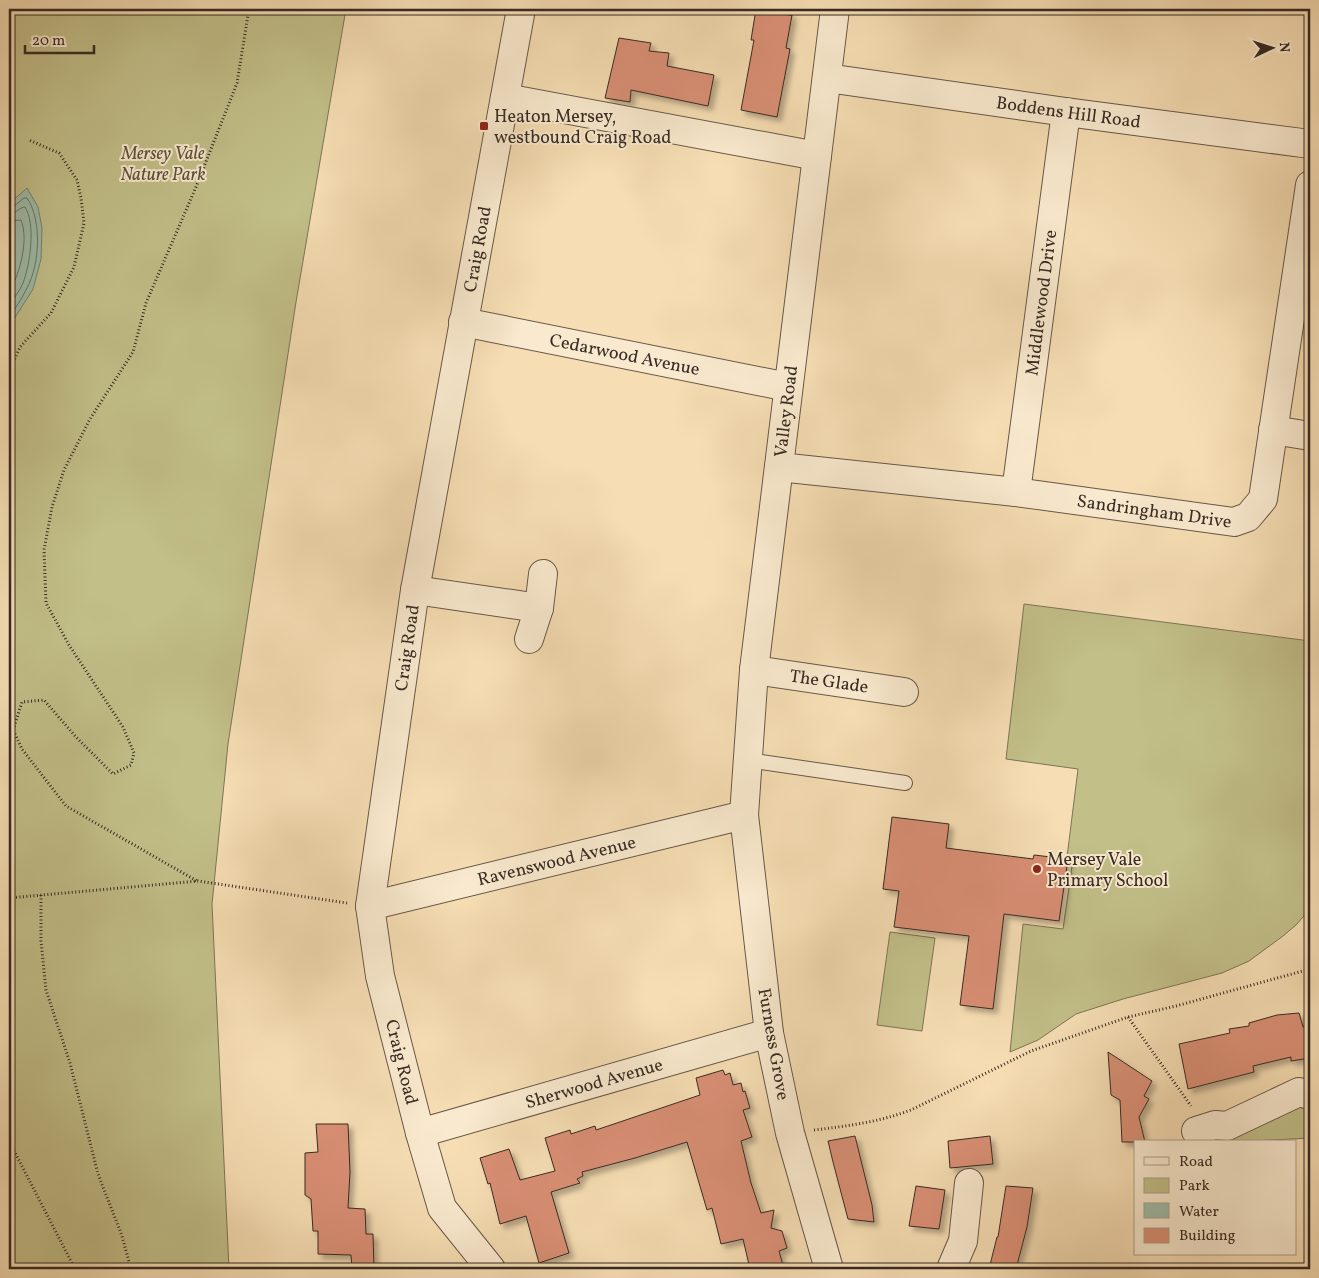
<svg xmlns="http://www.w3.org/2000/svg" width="1319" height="1278" viewBox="0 0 1319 1278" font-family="Vollkorn,serif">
	<defs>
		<filter id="shadow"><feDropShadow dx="4.5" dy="4.5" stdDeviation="2.5" flood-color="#0004"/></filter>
	</defs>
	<rect width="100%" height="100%" fill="#f6ddb3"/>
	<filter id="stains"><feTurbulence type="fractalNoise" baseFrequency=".004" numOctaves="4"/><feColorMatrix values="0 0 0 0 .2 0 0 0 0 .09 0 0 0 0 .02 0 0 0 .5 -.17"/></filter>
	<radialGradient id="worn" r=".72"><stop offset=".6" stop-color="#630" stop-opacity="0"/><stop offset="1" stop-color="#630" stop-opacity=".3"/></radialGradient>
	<path fill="#c2bf89" stroke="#7c7556" d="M9 9H346L296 302 228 744 212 904 229 1269H9Z
		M1024 604 1310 641V909L1296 925 1283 936 1249 961 1222 973 1123 999 1076 1014 1038 1040 1010 1052 1023 924 1063 929 1073 859 1067 857 1078 769 1006 759Z
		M890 932 935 938 922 1031 877 1025Z
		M1297 1101 1310 1106V1138L1233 1142V1138Z"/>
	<path fill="#9dbca9" stroke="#748274" d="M27 188 38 207 42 228 41 259 33 289 9 327V204Z"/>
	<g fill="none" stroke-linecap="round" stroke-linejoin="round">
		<path stroke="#6a7466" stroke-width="1" d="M9 207H13L24 198H27C42 220 40 264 27 288 22 299 15 308 9 318
			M9 214C15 214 20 207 25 207 36 224 30 265 23 283 20 291 13 299 9 306
			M9 221 21 220C29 240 20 274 9 292"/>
	</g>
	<path fill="#d98f74" stroke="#372b24" filter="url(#shadow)" d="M756 9H789L788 15H792L786 48 790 49 777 117 741 110 754 40H751Z
		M619 38 651 43 649 51 669 53 667 66 714 75 708 106 631 90 630 102 605 98Z
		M892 817 949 824 946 848 1033 859 1034 855 1068 859 1059 921 1004 914 993 1009 960 1005 969 936 894 927 899 891 883 889Z
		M1299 1013 1303 1027 1310 1025V1058L1291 1061V1057L1253 1066 1254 1072 1188 1089 1179 1044 1230 1033 1229 1029 1249 1026V1023L1277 1015Z
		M1108 1052 1152 1081 1144 1096 1149 1099 1139 1117 1145 1142H1122L1120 1100 1111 1095Z
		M723 1070 725 1075 730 1073 733 1085 741 1083 743 1092 745 1091 750 1108 743 1110 752 1137 741 1141 751 1183 761 1213 774 1210 771 1228 782 1231 787 1248 779 1251 784 1269H750L743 1239 721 1244 712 1208 707 1210 687 1142 635 1158 582 1172 583 1176 577 1179 580 1183 551 1192 569 1253 539 1263 526 1216 500 1224 490 1183 488 1184 480 1158 509 1149 520 1180 555 1171 545 1138 570 1130 571 1134 595 1126 596 1130 700 1095 696 1078Z
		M316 1124H348L350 1172 348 1208 365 1209 366 1234H373L374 1269H352L351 1255 318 1254V1231H313L311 1199 305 1195V1153L318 1152Z
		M855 1136 872 1205 874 1222 848 1219 833 1162 828 1141Z
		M990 1136 993 1164 950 1168 948 1141Z
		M916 1186 945 1190 939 1229 909 1226Z
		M1006 1186 1033 1188 1027 1227 1016 1269H989L997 1237H998Z"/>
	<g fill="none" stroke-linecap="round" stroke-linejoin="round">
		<g stroke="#675848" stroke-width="16">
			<path id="service" d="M748 760 905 783"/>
		</g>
		<g stroke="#675848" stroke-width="30">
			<g id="minor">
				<path id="s1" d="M827 78 1066 112 1310 144"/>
				<path d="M505 98 817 156"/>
				<path id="s2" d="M463 322 788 387"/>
				<path d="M1273 430 1310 436"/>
				<path id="s3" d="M779 467 1016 492 1234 522 1248 517 1263 499 1310 185"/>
				<path id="s4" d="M1016 492 1066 112"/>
				<path d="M415 590 539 608"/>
				<path d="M529 639 539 608 543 574"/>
				<path id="s5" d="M754 670 904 692"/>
				<path id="s6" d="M370 906 744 815"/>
				<path d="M1196 1131 1215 1125 1227 1126 1299 1092 1310 1095"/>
				<path id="s7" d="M420 1133 769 1033"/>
				<path id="s8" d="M491 1269 442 1208 420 1133 380 976 370 906 415 590 521 9"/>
				<path id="s9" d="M829 1269 790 1133 769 1033 744 815 754 670 835 9"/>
				<path d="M951 1269 963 1241 969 1183"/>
			</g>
		</g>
		<path stroke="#372b24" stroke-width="3" stroke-dasharray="1 2.5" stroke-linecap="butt" d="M9 372 20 347 51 313 74 267 84 223 81 198 77 180 59 153 29 140
			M9 721 22 749 66 806 197 881
			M13 730 22 702 44 700 76 737 113 774 131 765 134 753 123 727 69 645 46 603 44 550 52 507 64 470 90 419 133 352 146 303 196 187 237 83 249 9
			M41 895V941L46 990 70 1063 98 1174 122 1236 131 1269
			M9 898 198 881 347 903
			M1128 1017 1191 1106
			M814 1130C848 1126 879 1122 911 1110L1031 1051 1128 1017 1176 1006 1310 969
			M9 1141 75 1269"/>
		<use href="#service" stroke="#f9e9ce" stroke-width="14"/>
		<use href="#minor" stroke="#f9e9ce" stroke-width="28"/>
	</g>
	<g fill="#8f2418" stroke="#f9e9ce" stroke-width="2">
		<rect x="479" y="121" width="10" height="10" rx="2.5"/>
		<circle cx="1037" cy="869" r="5"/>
	</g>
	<g text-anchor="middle" stroke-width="4" stroke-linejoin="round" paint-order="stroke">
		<g font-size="18" fill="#372b24" stroke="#f9e9ce">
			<text dy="6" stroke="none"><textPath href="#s1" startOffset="244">Boddens Hill Road</textPath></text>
			<text dy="6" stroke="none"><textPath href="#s8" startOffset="1055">Craig Road</textPath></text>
			<text dy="6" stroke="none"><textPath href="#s4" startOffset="191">Middlewood Drive</textPath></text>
			<text dy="6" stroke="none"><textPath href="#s2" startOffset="165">Cedarwood Avenue</textPath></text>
			<text dy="6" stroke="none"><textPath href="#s9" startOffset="869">Valley Road</textPath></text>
			<text dy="6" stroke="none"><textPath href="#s3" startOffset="378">Sandringham Drive</textPath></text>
			<text dy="6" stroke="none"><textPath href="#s8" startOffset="650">Craig Road</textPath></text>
			<text dy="6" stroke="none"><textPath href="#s5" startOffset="76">The Glade</textPath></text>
			<text dy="6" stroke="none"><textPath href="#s6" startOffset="192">Ravenswood Avenue</textPath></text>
			<text transform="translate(774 1044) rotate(80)" y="6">Furness Grove</text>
			<text transform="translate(402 1062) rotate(76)" y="6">Craig Road</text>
			<text dy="6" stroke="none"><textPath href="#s7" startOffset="181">Sherwood Avenue</textPath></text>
		</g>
		<g font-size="18" fill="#372b24" stroke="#f9e9ce" text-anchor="start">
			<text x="494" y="122">Heaton Mersey,<tspan x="494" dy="21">westbound Craig Road</tspan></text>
			<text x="1047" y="865">Mersey Vale<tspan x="1047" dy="21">Primary School</tspan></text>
		</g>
		<g font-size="18" font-style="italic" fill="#5a503d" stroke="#f9e9ce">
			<text x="163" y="159">Mersey Vale<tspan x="163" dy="21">Nature Park</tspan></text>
		</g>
	</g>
	<rect width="1319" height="1278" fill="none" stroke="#f6ddb3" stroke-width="30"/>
	<rect x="10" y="10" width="1299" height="1258" fill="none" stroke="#372b24" stroke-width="2.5"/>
	<rect x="15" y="15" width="1289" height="1248" fill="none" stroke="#372b24"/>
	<rect x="1134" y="1140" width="162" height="115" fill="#f9e9ce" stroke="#ab9d8a"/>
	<rect x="1144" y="1157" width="25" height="8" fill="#f9e9ce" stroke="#ab9d8a"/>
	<text x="1179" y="1166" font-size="15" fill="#372b24">Road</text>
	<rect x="1144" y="1178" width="25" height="15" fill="#c2bf89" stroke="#ab9d8a"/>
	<text x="1179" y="1190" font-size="15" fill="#372b24">Park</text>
	<rect x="1144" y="1203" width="25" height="15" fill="#9dbca9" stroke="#ab9d8a"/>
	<text x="1179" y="1216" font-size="15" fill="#372b24">Water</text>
	<rect x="1144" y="1228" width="25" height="15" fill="#d98f74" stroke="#ab9d8a"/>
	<text x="1179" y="1240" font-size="15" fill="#372b24">Building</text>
	<g transform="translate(1272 48) rotate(86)" stroke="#f9e9ce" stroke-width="4" paint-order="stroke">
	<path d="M0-4L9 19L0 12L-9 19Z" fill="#372b24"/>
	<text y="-8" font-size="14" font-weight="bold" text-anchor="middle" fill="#372b24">N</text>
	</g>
	<path d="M25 45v8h69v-8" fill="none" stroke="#372b24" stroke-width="2.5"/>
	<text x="32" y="45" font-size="15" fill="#372b24" stroke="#f9e9ce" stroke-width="4" paint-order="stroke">20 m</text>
	<rect width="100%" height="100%" filter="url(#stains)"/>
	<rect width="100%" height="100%" fill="url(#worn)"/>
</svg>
